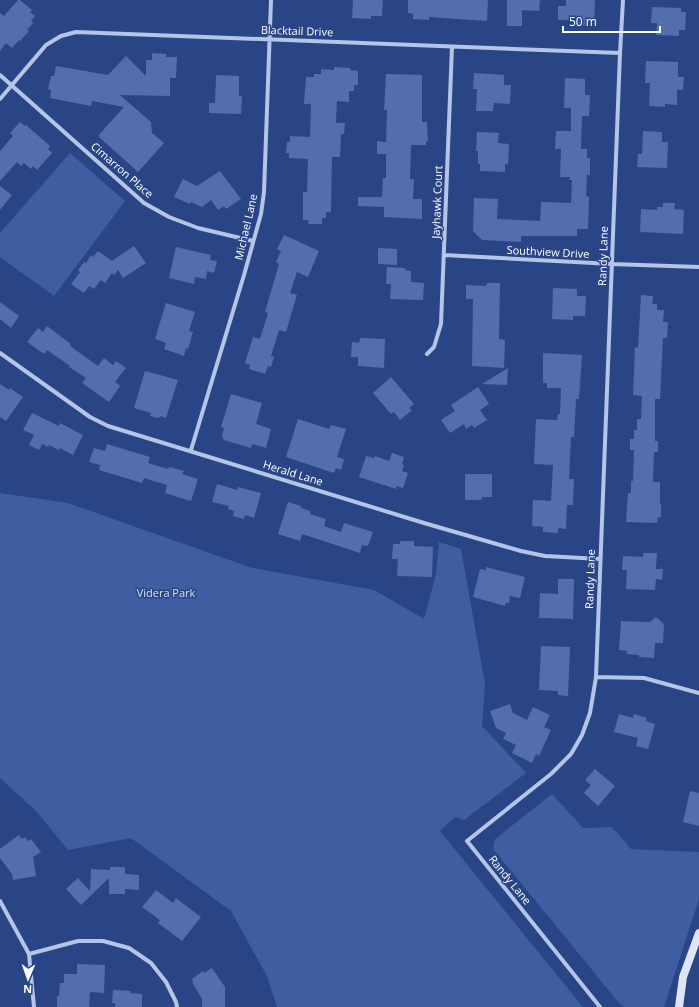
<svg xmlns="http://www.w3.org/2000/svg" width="699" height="1007" viewBox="0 0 699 1007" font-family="'Open Sans',sans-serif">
	<rect width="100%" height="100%" fill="#2a4585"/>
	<path fill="#3f5da1" d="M70 153 125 201 54 296 0 257V233Z
		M0 493 68 503 252 568 374 590 424 619 436 574 439 542 461 549 485 684 482 726 526 773 464 820 455 817 440 831 583 1007H277L267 976 231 911 131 838 68 850 36 811 0 778Z
		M552 794 583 828 612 827 631 849 699 852V899L664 1007H625L619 1003 493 849 495 839Z"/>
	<path fill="#536eac" d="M18 0H20L32 10 30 12 35 16 31 21 33 23 27 30 29 31 20 41 19 40 12 48 6 43 0 51V13L4 16Z
		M353 0H383L382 16H371V19L352 18Z
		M408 0H488L487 21 429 17V20L413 19V14L408 13Z
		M507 0H540L539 11 522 10V26H507Z
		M566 0H595L594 26 577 25V20H558V6H566Z
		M652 7 681 8V12H686L685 30H679V36L656 35 657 23H651Z
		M152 53 166 54V57H177L176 78H170V96L120 95 151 122 152 133 164 143 138 172 98 136 124 107 92 101 91 106 50 98 51 90 48 89 51 76H54L56 66 108 75 126 56 146 76V60H152Z
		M646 61 678 62V77H684L683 90H677V105L665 104V107L649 106 650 83H645Z
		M334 67 350 68V70L358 71V85H354V91H349V102L337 101 336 123H345L344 134H341L340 157H332L331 212H326V218H322V224H308L309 220H303V192H307L308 159 289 158V153H286L287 142H290V136L310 137 311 104H304L306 77H314V74H321V69L334 70Z
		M474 73 504 75V85H511L510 104 494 103 493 111H476L477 89H473Z
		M386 74 422 75V122H427L428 141H426V145H411L410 179H414L413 199H422V219L384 217V207L358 206V197H382L383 178H386V154H377V141L386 142 387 110H384Z
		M216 75 239 76V96H242L241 114 209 113V103H215Z
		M565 78 585 79V95H590L589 116H582L581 149H587V158H590V175H587L586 196 589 197 588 229H577V236H521V242L482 240 473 231 474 198 498 199 497 219 540 221 541 202 571 203 572 180H569L570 177H560L561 149H555L556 131H571V108H564Z
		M20 122 25 126 26 125 50 146 48 149 52 153 37 170 33 166 31 169 24 163 21 166 17 162 0 181V151L13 136 10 133Z
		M643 131 662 132V142H668L667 168 637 167 638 154H642Z
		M477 132 499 133 498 143 509 144 508 164H505V172L480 171V164H478V151H476Z
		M220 171 241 199 226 209 224 206 218 210 211 200 202 207 191 202 190 204 174 197 183 179 197 186Z
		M0 186 12 195 0 210Z
		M663 203H675L674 209 684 210 683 234 640 232 641 209 657 210V207H663Z
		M284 235 319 251 308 277 297 272 290 293 297 295 286 332 279 330 271 356 274 357 271 367 268 366 265 374 249 369 250 365 245 363 253 337 260 339 268 313 265 312 279 264 276 262 281 251 277 249Z
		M134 246 146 263 123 278 118 270 114 275 112 273 105 283 101 280 94 289 89 286 84 293 71 284 80 272 78 270 84 262 86 263 91 255 93 257 98 251 112 261Z
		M176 247 211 255 210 260 217 261 214 273 207 271 206 279 195 277 194 284 169 278Z
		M378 248 397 249V265L378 264Z
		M387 267 405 268V270L411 271V282L424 283 423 300 390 299 391 284H386Z
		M487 283H500L499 339 505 340 504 368 472 366 473 299H466V285L486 286Z
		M553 288 577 289V296H586L585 316H573V320L552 319Z
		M641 295 653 296 652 304H657V310H664L663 322H668L667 338H663L660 399H655V441H658V452H654L653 482H660V504H661V517H658L657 523 626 522 628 493H631V481H633L634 450H630V439H634V430H637V419H641L642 396 633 395 635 347 638 348Z
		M0 302 19 316 11 328 0 319Z
		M166 303 195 312 189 331 193 332 188 349 186 348 184 356 164 349 166 343 155 339Z
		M47 326 71 344 70 346 98 366 104 358 113 365 116 361 126 368 115 382 120 386 109 402 82 383 86 378 69 367 70 366 47 350 44 354 27 342 38 328 43 332Z
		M360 338 385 339 384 368 358 366V357H351L352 342 359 343Z
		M543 353 582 355 579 399H576L574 437H571L569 479H574L573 505H567L566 529 558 528V533L543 532V527L532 526 533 500 551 501 553 465 534 464 536 419 557 420 558 414H560L561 388H547V383H543Z
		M508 368 507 385 482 384Z
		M145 371 178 380 166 418 160 416 159 418 150 416 151 413 134 408Z
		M391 377 414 404 409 408 412 410 400 420 394 412 391 414 373 393Z
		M0 384 9 390 10 388 23 397 6 421 0 417Z
		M478 387 489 404 480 410 487 420 474 428 472 425 466 429 464 424 450 433 441 420 455 411 451 405Z
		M231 394 262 403 256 424 271 429 266 448 252 444 251 448 224 440 222 436 224 428 221 427Z
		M32 413 59 426 60 423 83 435 73 455 60 448 59 450 49 445 48 447 42 444 39 450 29 445 34 435 23 430Z
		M298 419 329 429 331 425 346 429 337 457 344 459 341 470 336 468 334 473 286 457Z
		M107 444 150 457 148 463 168 469 169 467 184 471 182 474 198 479 191 501 165 493 167 485 144 478 142 483 99 470 100 465 89 462 94 448 105 451Z
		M392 453 404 457 402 464 404 465 402 471 408 473 403 488 396 486V489L359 477 366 456 374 458 375 456 389 461Z
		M465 474H492V497H482L481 500H465Z
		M217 484 237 490 238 487 261 493 254 518 245 515 244 519 233 516 234 511 228 509 229 506 212 502Z
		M288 502 301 506V508L310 511V514L326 519 324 526 341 532 344 523 373 532 368 546 362 545 360 553 302 534 300 541 278 534Z
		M400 541H414V546L433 547 432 577 397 576 398 559H392L393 544H400Z
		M643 553H657L656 569H663L662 580 656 579 655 590 626 589 627 570H622L623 556 643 557Z
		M486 567 525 577 520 598 510 596 509 603H506L505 606 473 597 480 569 486 570Z
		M558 579H574L573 619 539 618 540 593 558 594Z
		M656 617 664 624 663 643H655L654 658 639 657V655L626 654 627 651 619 650 621 621 650 622Z
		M541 646 570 647 568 696 558 695V691L539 690Z
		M510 704 513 713 527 720 533 707 550 715 544 727 551 730 539 756 536 754 532 763 512 753 516 745 503 739 506 733 496 728 490 711Z
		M619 714 633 718 634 714 647 718 646 721 655 724 648 749 636 746 638 738 614 732Z
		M595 769 615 786 598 806 584 793 591 785 585 780Z
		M690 791 699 793V826L683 822Z
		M19 835 22 839 25 837 28 841 31 839 41 852 33 857 36 876 13 880 12 874 0 858V849Z
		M110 867H125V874L139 875V890L125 889V894H109V878L81 905 66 889 78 878 90 891 91 869 110 870Z
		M156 890 173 903 176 898 201 917 182 941 158 923 160 920 142 907Z
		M77 964 105 965 104 993 90 992 89 1007H57V996H59L60 983H64V974H77Z
		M212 968 225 987V1007H202V999L192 982 193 981 192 979 203 971 204 973Z
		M113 990 131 991 130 993 142 994V1007H115V1003H112Z"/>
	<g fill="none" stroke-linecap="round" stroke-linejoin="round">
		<path stroke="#b5c5e7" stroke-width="4" d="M0 75 144 203 169 217 198 228 253 241
			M0 99 46 45 61 36 76 32 620 53
			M444 255 612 264 699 267
			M0 353 90 417 108 426 424 523 521 551 545 556 600 559
			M427 354 434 347 441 324 452 47
			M191 450 244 275 261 214 264 192 271 0
			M596 677 644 678 699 693
			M0 901 29 954 34 1007
			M29 954 78 941H103L129 948 151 963 166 982 176 1002 177 1007
			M600 1007 467 841 551 774 571 754 582 735 590 713 596 677 620 53 623 0"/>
		<path stroke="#dee5f7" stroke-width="8" d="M679 1007 683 977 699 933"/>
	</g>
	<g text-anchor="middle" stroke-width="3" stroke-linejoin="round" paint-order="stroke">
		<g font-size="11" fill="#fff" stroke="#2a4585">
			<text transform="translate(297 31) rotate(2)" y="4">Blacktail Drive</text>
			<text transform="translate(122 170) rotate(41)" y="4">Cimarron Place</text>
			<text transform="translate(437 202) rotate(-88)" y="4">Jayhawk Court</text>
			<text transform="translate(246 227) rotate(-77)" y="4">Michael Lane</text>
			<text transform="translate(548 252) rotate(3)" y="4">Southview Drive</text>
			<text transform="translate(603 256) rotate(-88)" y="4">Randy Lane</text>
			<text transform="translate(293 473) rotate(17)" y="4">Herald Lane</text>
			<text transform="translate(590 579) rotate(-88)" y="4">Randy Lane</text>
			<text transform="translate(510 880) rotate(51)" y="4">Randy Lane</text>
		</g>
		<g font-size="11" fill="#d8e1f6" stroke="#2a4585">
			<text x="166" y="597">Videra Park</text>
		</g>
	</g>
	<g transform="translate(28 979) rotate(182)" stroke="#2a4585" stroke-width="3" paint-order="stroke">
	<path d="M0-3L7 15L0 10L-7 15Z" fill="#ffffff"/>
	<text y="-6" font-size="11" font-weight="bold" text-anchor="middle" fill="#ffffff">N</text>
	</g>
	<path d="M563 26v6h97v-6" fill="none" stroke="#ffffff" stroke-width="2"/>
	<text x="569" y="26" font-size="12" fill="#ffffff" stroke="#2a4585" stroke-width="3" paint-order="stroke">50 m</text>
</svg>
